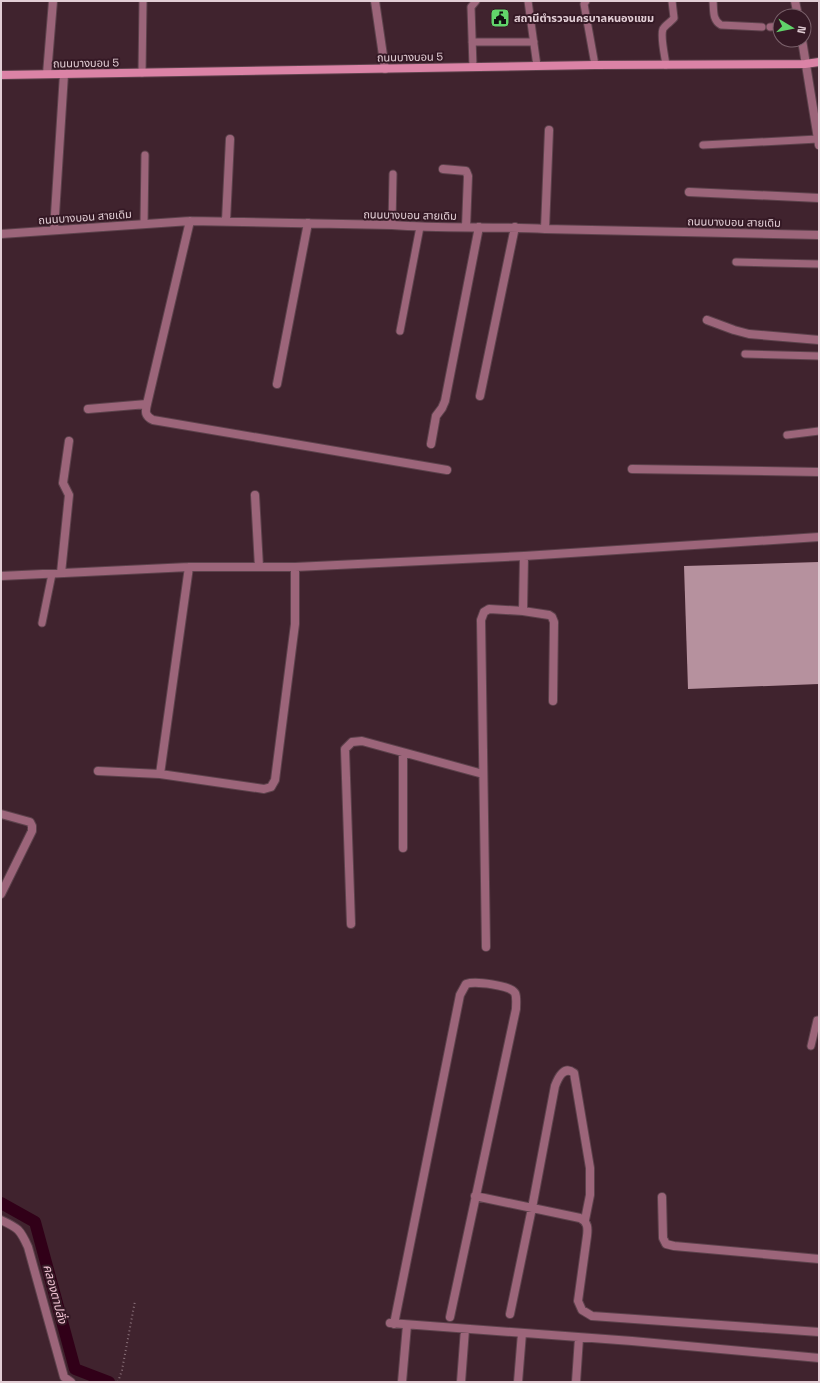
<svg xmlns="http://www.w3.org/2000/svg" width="820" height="1383" viewBox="0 0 820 1383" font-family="'Space Grotesk','Noto Sans Thai',sans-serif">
	<rect width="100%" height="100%" fill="#40232e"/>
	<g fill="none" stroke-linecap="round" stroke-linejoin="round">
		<path stroke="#310018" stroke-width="12" d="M1 1203 35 1222 75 1369 109 1382"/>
	</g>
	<path fill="#b6919e" d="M819 562V684L688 689 684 566Z"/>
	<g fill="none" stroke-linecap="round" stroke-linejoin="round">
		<g stroke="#5d424c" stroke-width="9">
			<path id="service" d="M528 1 537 66
				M586 1 584 4 595 65
				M713 1C714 10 712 20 721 25L762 27
				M770 27 780 26
				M472 42H534
				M666 65C665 57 660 36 663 29 665 25 671 22 674 18L672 1
				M473 67 471 7 476 1
				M142 73 143 1
				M703 145 818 139
				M144 223 145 155
				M392 225 393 174
				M736 262 819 264
				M400 331 420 227
				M745 354 819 356
				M787 435 819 431
				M42 623 52 574
				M811 1046 817 1020H819"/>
		</g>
		<g stroke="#5d424c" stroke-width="10">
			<path id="minor" d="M375 1 385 69
				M47 74 53 1
				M443 169 466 171 468 176 466 227
				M689 192 819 198
				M190 221 147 404C145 412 145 416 153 420L447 470
				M226 221 230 139
				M545 229 549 130
				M54 230 64 74
				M1 234 190 221 392 225C443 229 494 226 545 229L819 235
				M707 320 734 330 749 334 819 340
				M277 384 308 223
				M480 396 515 227
				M88 409 147 404
				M431 444 436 416 442 408 445 401 479 227
				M632 469 819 472
				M255 495 259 567
				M61 573 69 495 63 483 69 441
				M1 576 189 567H295L524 556 819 537
				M523 611 549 615 552 617 554 622 553 701
				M98 771 160 774 264 789 271 787 275 780 295 624V567
				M160 774 189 567
				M1 814 30 822 32 826V831L1 894
				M403 848V753
				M351 924 345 749 352 742 362 741 483 774
				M486 947 481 620 484 612 489 609 523 611 524 556
				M475 1196 580 1218C588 1222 588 1228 587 1236L578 1301 582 1310 592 1316 819 1332
				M662 1197 663 1238 666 1244 674 1246 819 1259
				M1 1220C18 1228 20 1229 28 1247L64 1377 71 1382
				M510 1314 532 1208 555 1086C558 1078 564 1065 574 1073L590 1168V1195L585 1220
				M390 1323 632 1341 819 1358
				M394 1324 460 995 466 984C475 981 510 985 515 993 517 997 516 1004 516 1009L450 1317
				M402 1382 407 1325
				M461 1382 465 1329
				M518 1382 522 1333
				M576 1382 579 1338"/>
		</g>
		<g stroke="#5d424c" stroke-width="10">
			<path id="tertiary" d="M795 1 798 16
				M802 40 819 145"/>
		</g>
		<g stroke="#5d424c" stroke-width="10">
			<path id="secondary" d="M1 75 595 65 805 64 819 62"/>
		</g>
		<path stroke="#8a717a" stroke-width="2" stroke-dasharray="1 3" stroke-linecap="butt" d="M118 1382 122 1370 135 1301"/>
		<use href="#service" stroke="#9c657a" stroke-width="7"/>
		<use href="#minor" stroke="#9c657a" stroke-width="8"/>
		<use href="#tertiary" stroke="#9c657a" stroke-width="8"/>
		<use href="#secondary" stroke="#db83a6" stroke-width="8"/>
	</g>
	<defs>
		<g id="civic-square" transform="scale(1)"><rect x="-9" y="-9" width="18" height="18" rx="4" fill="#61d46a" stroke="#351925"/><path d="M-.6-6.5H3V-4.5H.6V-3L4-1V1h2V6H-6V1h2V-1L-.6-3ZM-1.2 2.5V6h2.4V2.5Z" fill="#111"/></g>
	</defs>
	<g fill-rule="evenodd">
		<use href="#civic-square" x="500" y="18"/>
	</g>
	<g text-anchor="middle" stroke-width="4" stroke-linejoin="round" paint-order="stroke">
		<g font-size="11" font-weight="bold" fill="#e2ced5" stroke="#351925" text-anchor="start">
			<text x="514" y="22">สถานีตำรวจนครบาลหนองแขม</text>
		</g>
		<g font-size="11" fill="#e2ced5" stroke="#351925">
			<text transform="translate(410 57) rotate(-1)" y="4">ถนนบางบอน 5</text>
			<text transform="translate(86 63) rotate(-1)" y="4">ถนนบางบอน 5</text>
			<text transform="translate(410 215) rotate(1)" y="4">ถนนบางบอน สายเดิม</text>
			<text transform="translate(85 217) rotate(-4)" y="4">ถนนบางบอน สายเดิม</text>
			<text transform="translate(734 222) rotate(1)" y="4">ถนนบางบอน สายเดิม</text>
		</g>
		<g font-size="12" font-style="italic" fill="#f3c5d5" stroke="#351925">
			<text transform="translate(55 1294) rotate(75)" y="4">คลองตาปลั่ง</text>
		</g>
	</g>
	<rect width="820" height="1383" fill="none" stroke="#e2ced5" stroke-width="4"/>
	<g transform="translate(792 28) rotate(100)"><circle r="19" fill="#351925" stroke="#7a616b"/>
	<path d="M0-3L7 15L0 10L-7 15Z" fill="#61d46a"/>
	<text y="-6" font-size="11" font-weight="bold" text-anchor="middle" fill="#e2ced5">N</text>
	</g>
</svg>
